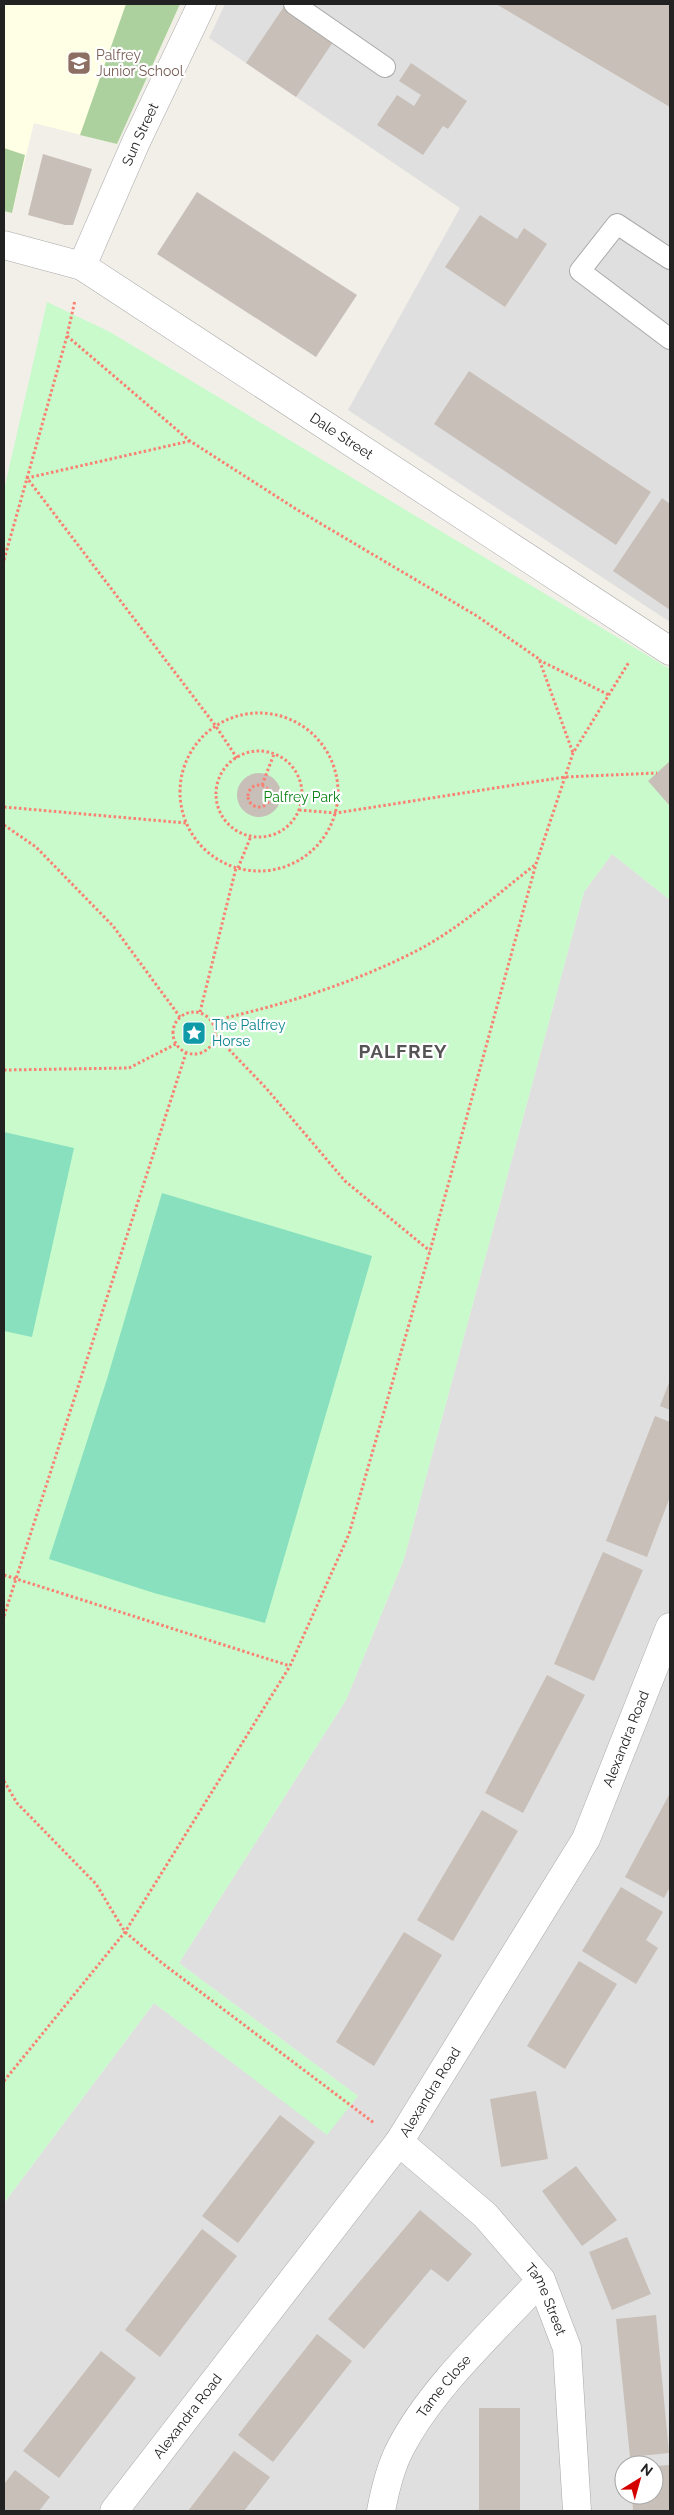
<svg xmlns="http://www.w3.org/2000/svg" width="674" height="2515" viewBox="0 0 674 2515" font-family="Raleway,sans-serif">
	<rect width="100%" height="100%" fill="#f2efe9"/>
	<path fill="#e0dfdf" fill-rule="evenodd" d="M225 4H670V622L348 410 460 208 209 38Z
		M612 854 670 900V2511H4V2203L154 2003 327 2134 358 2096 179 1963 346 1700 404 1559 584 892ZM624 2465H654V2495H624Z"/>
	<path fill="#ffffe5" d="M4 4H180L117 144 34 123 12 213 4 211Z"/>
	<path fill="#add19e" d="M126 4H180L117 144 80 135Z
		M4 148 25 155 12 213 4 211Z"/>
	<path fill="#c8facc" d="M47 302 110 332 670 669V900L612 854 584 892 404 1559 346 1700 179 1963 358 2096 327 2135 154 2003 4 2203V490Z"/>
	<path fill="#88e0be" d="M4 1132 74 1148 32 1337 4 1331Z
		M162 1193 372 1256 265 1623 154 1593 49 1559 107 1379Z"/>
	<path fill="#c7bfb8" d="M496 4H670V107Z
		M285 5 335 39 296 97 246 63Z
		M411 63 467 101 448 129 443 126 423 155 377 125 397 95 414 106 421 95 399 81Z
		M43 154 92 169 73 225H65L28 215Z
		M197 192 357 295 316 357 157 254Z
		M480 215 517 239 524 228 547 244 505 307 445 267Z
		M469 371 651 492 616 545 434 424Z
		M662 498 670 504V610L613 571Z
		M670 761V806L648 781Z
		M237 795a22 22 0 1 1 44 0a22 22 0 1 1-44 0Z
		M670 1380V1410L660 1406Z
		M655 1416 670 1422V1497L647 1557 606 1541Z
		M603 1552 643 1570 594 1681 554 1664Z
		M547 1675 585 1695 523 1813 485 1793Z
		M670 1793V1887L664 1898 625 1877Z
		M482 1810 518 1831 453 1941 417 1920Z
		M621 1887 663 1912 646 1940 658 1948 636 1984 582 1951Z
		M404 1932 442 1955 374 2066 336 2042Z
		M579 1961 617 1984 565 2069 527 2046Z
		M536 2091 548 2159 501 2167 490 2099Z
		M280 2115 315 2142 238 2243 202 2216Z
		M576 2166 617 2220 582 2246 542 2191Z
		M420 2210 472 2254 448 2282 431 2269 364 2349 328 2319Z
		M202 2229 237 2256 160 2357 125 2330Z
		M627 2237 651 2294 612 2310 589 2252Z
		M656 2315 669 2453 630 2457 616 2319Z
		M317 2334 352 2361 273 2462 238 2435Z
		M101 2351 136 2378 59 2478 23 2451Z
		M479 2408H520V2511H479Z
		M234 2451 270 2477 244 2511H188Z
		M670 2465V2511H633L632 2495H654V2466Z
		M15 2470 50 2497 39 2511H4V2484Z"/>
	<g fill="none" stroke-linecap="round" stroke-linejoin="round">
		<g stroke="#a9a9a9" stroke-width="22">
			<path id="lane" d="M294 4 385 67
				M670 259 617 224 580 271 670 339"/>
		</g>
		<g stroke="#a9a9a9" stroke-width="29">
			<g id="street">
				<path id="s1" d="M4 245 82 266 670 651"/>
				<path id="s2" d="M82 266 136 142 202 4"/>
				<path id="s3" d="M399 2142 485 2215 541 2280 567 2348 577 2511"/>
				<path id="s4" d="M114 2511 399 2142 586 1839 670 1627"/>
				<path id="s5" d="M381 2511C385 2490 390 2468 400 2449 431 2388 494 2331 541 2280"/>
			</g>
		</g>
		<path stroke="#fa8072" stroke-width="3" stroke-dasharray="2.5 2.5" stroke-linecap="butt" d="M67 336 190 441 296 509 477 616 539 659 573 753
			M190 441 27 478 215 725 237 758
			M4 560 67 336 75 300
			M539 660 609 695
			M180 792a79 79 0 1 1 158 0a79 79 0 1 1-158 0Z
			M216 794a43 43 0 1 1 86 0a43 43 0 1 1-86 0Z
			M248 796a11 11 0 1 1 22 0a11 11 0 1 1-22 0Z
			M262 785 274 754
			M4 807 186 823
			M299 810 336 813 565 777 657 773
			M4 825 36 847 113 926 180 1017
			M238 868 251 836
			M173 1033a21 21 0 1 1 42 0a21 21 0 1 1-42 0Z
			M200 1012 236 868
			M212 1021C283 1005 355 983 420 949 461 927 499 893 536 864
			M215 1035 266 1088 345 1181 430 1251
			M4 1070 129 1068 176 1044
			M4 1575 290 1666
			M4 1616 186 1053
			M4 1781 17 1803 96 1884 125 1932 162 1963 374 2123
			M4 2081 125 1932 290 1666 349 1534 430 1251 536 864 573 753 629 662"/>
		<use href="#lane" stroke="#fff" stroke-width="20"/>
		<use href="#street" stroke="#fff" stroke-width="28"/>
	</g>
	<defs>
		<g id="school-square" transform="scale(1.25)"><rect x="-9" y="-9" width="18" height="18" rx="4" fill="#8d6e63" stroke="#fff"/><path d="M0-5L7-2L0 1L-7-2ZM-4 1L0 2.5L4 1V4Q0 6-4 4Z" fill="#fff"/></g>
		<g id="sight-square" transform="scale(1.25)"><rect x="-9" y="-9" width="18" height="18" rx="4" fill="#0f9aa8" stroke="#fff"/><path d="M0-6L1.8-2.2L6-1.7L2.9 1.2L3.7 5.4L0 3.3L-3.7 5.4L-2.9 1.2L-6-1.7L-1.8-2.2Z" fill="#fff"/></g>
	</defs>
	<g fill-rule="evenodd">
		<use href="#school-square" x="79" y="63"/>
		<use href="#sight-square" x="194" y="1033"/>
	</g>
	<g text-anchor="middle" stroke-width="4.5" stroke-linejoin="round" paint-order="stroke">
		<g font-size="14" fill="#785e54" stroke="#fff" text-anchor="start">
			<text x="96" y="60">Palfrey<tspan x="96" dy="16">Junior School</tspan></text>
		</g>
		<g font-size="14" fill="#222" stroke="#fff">
			<text dy="5" stroke="none"><textPath href="#s2" startOffset="144">Sun Street</textPath></text>
			<text dy="5" stroke="none"><textPath href="#s1" startOffset="391">Dale Street</textPath></text>
			<text dy="5" stroke="none"><textPath href="#s4" startOffset="930">Alexandra Road</textPath></text>
			<text dy="5" stroke="none"><textPath href="#s4" startOffset="525">Alexandra Road</textPath></text>
			<text dy="5" stroke="none"><textPath href="#s3" startOffset="218">Tame Street</textPath></text>
			<text dy="5" stroke="none"><textPath href="#s5" startOffset="142">Tame Close</textPath></text>
			<text dy="5" stroke="none"><textPath href="#s4" startOffset="120">Alexandra Road</textPath></text>
		</g>
		<g font-size="14" fill="#0c8416" stroke="#fff">
			<text x="302" y="802">Palfrey Park</text>
		</g>
		<g font-size="14" fill="#0d838f" stroke="#fff" text-anchor="start">
			<text x="212" y="1030">The Palfrey<tspan x="212" dy="16">Horse</tspan></text>
		</g>
		<g font-size="19" font-weight="bold" letter-spacing="1" fill="#555" stroke="#fff">
			<text x="403" y="1058">PALFREY</text>
		</g>
	</g>
	<rect width="674" height="2515" fill="none" stroke="#222222" stroke-width="10"/>
	<g transform="translate(639 2480) rotate(37)"><circle r="24" fill="#ffffff" stroke="#a7a7a7"/>
	<path d="M0-4L9 19L0 12L-9 19Z" fill="#d40000"/>
	<text y="-8" font-size="14" font-weight="bold" text-anchor="middle" fill="#222222">N</text>
	</g>
</svg>
